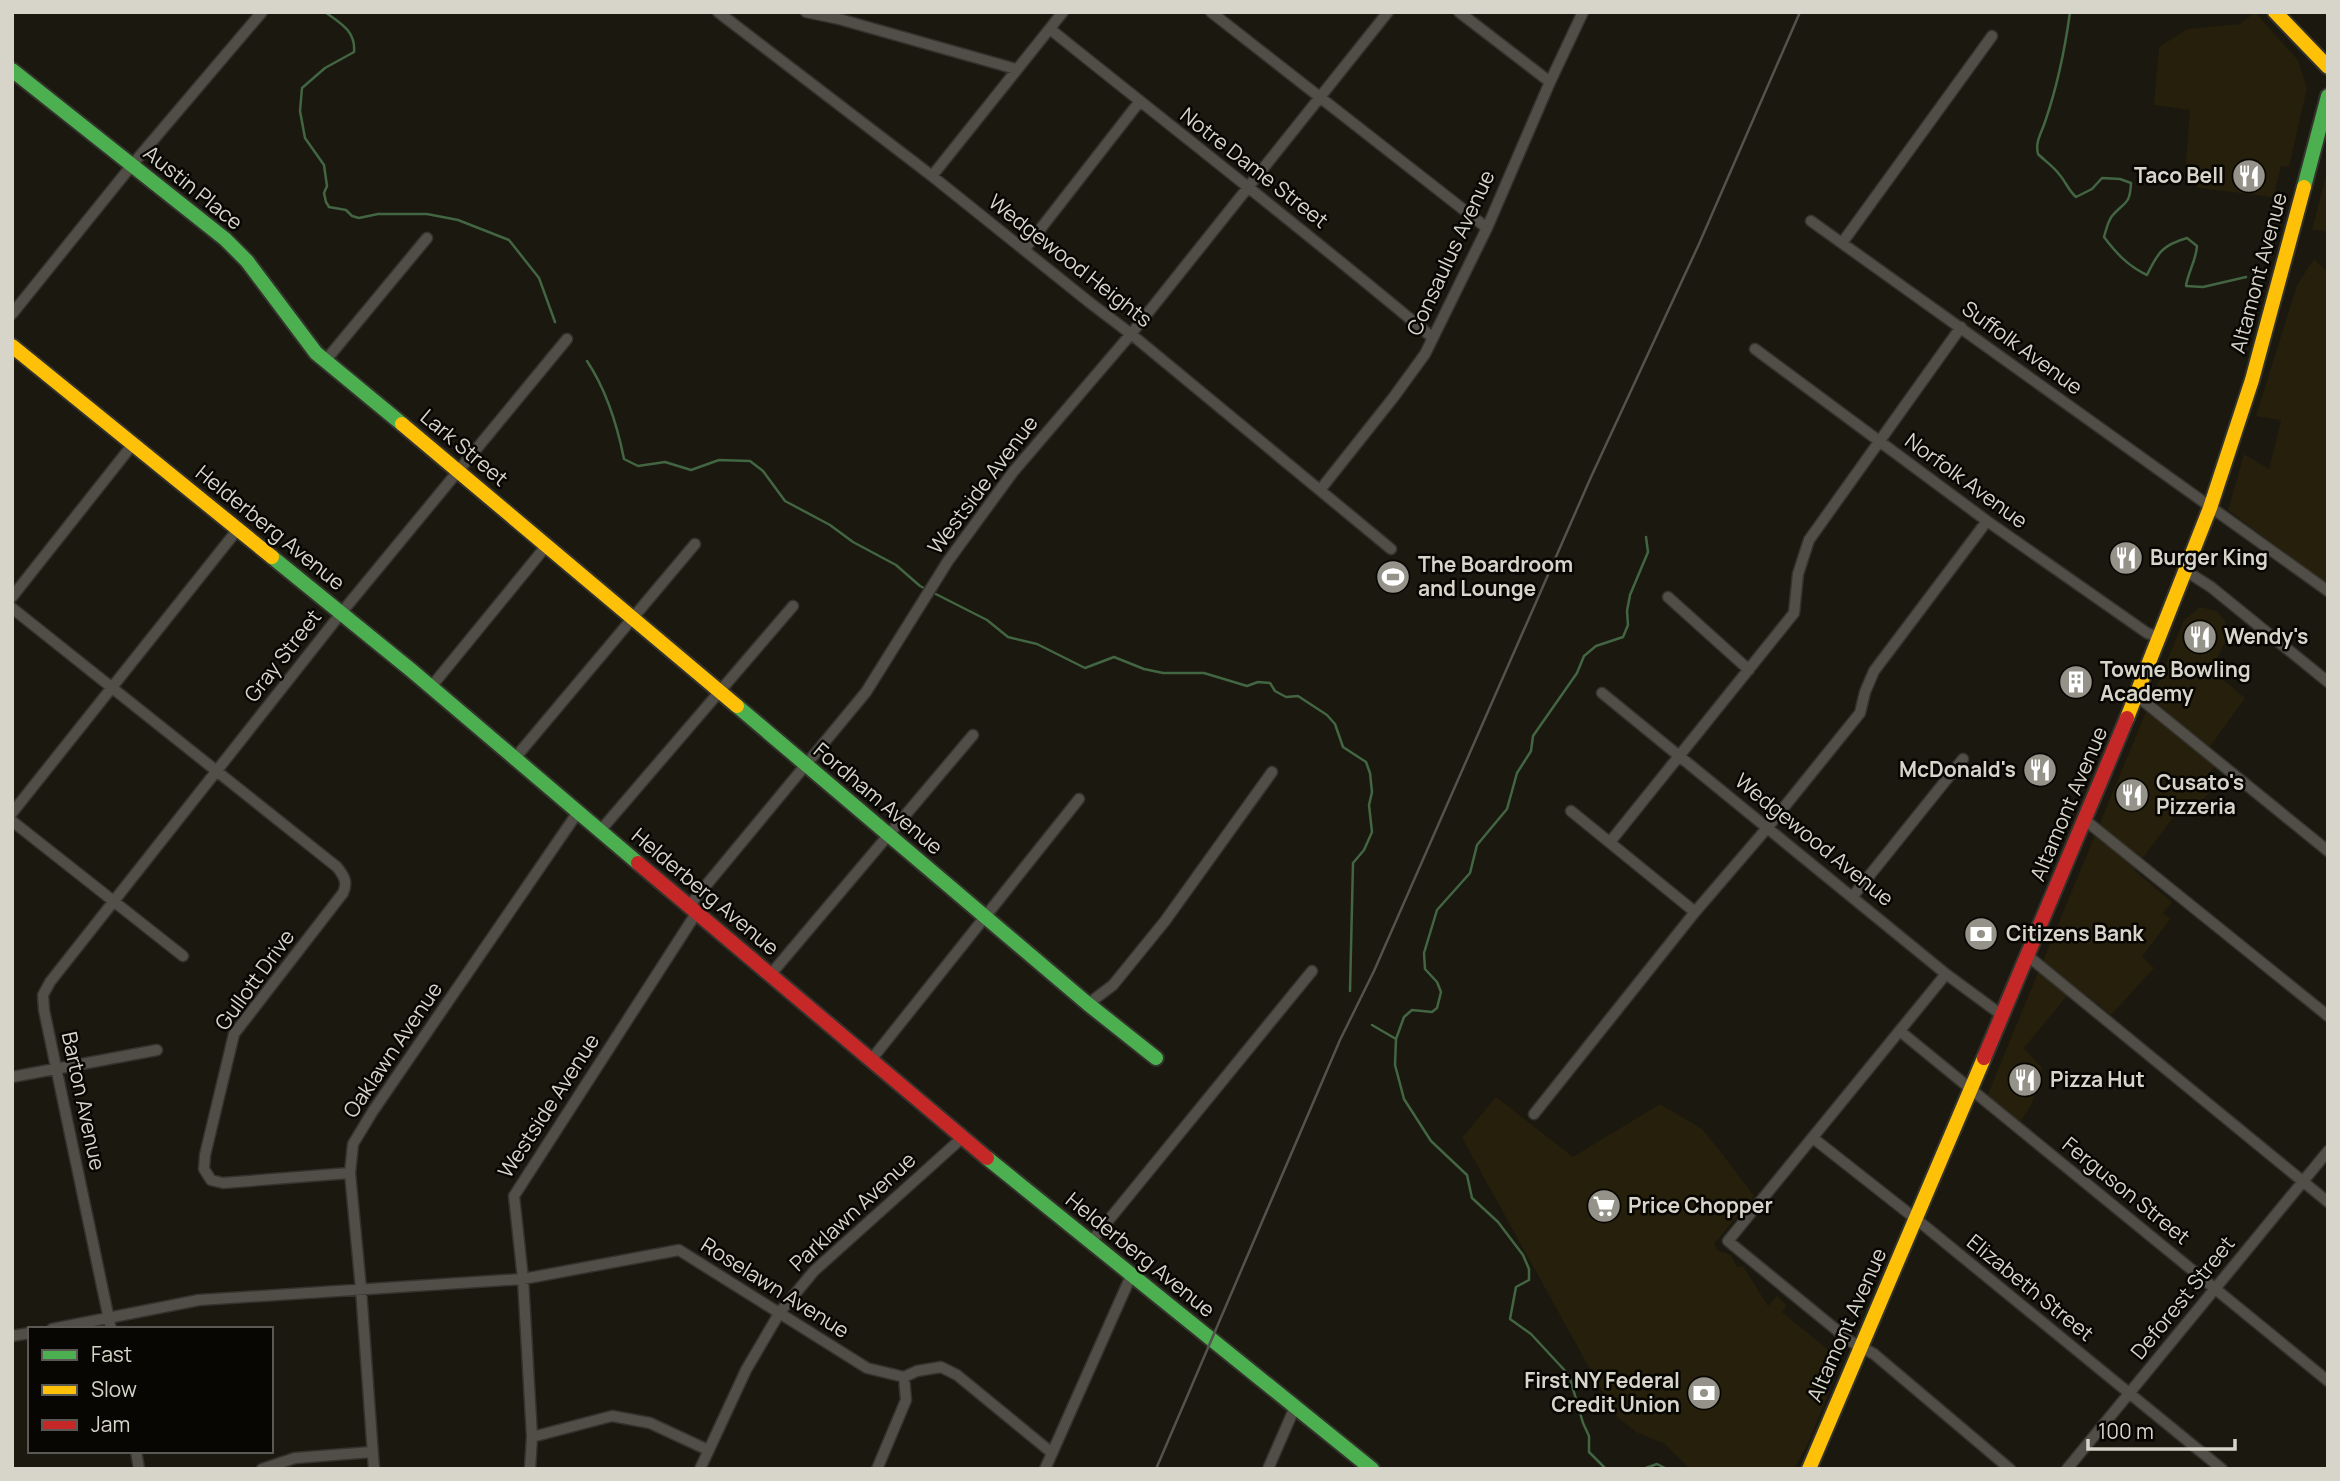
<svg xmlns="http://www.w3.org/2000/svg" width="2340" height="1481" viewBox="0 0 2340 1481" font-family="Manrope,sans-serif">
	<rect width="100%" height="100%" fill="#1b1810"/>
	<path fill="#251f0b" d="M2255 12 2298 60 2307 88 2289 167 2281 166 2273 197 2199 188 2185 174 2190 110 2154 105 2159 47 2187 29 2240 24Z
		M2328 168V231L2312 230Z
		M2314 259 2328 273V586L2228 510 2244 454 2269 469 2281 420 2256 416 2297 285Z
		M2200 607 2217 611 2225 621 2229 634 2211 670 2245 698 2204 755 2216 765 2206 777 2210 784 2208 794 2187 817 2178 811 2134 870 2172 902 2163 913 2170 919 2142 957 2154 968 2111 1015 2075 986 2024 1048 2042 1068 2032 1103 2020 1123 1987 1096 2184 620Z
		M1496 1097 1573 1157 1660 1104 1702 1129 1720 1151 1754 1196 1714 1244 1717 1250 1731 1255 1737 1267 1743 1266 1768 1306 1777 1296 1787 1306 1782 1312 1837 1357 1817 1384 1829 1393 1808 1443 1794 1469H1690L1665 1444 1636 1432 1616 1416 1462 1138Z"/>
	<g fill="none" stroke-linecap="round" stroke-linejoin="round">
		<path stroke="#426542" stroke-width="2.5" d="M325 12C340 23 356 31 354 52L325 68 302 88 300 111 305 138 324 165 327 186 324 193 326 202 329 207 346 210 352 216 359 218 378 214H427L458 220 509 240 539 278 555 322
			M2070 12C2065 49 2057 87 2045 122 2041 134 2035 142 2038 154 2045 161 2053 166 2059 174 2066 182 2068 190 2076 197L2092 189 2102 178 2120 179 2131 183C2130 205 2125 201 2112 216 2108 221 2106 230 2104 237 2116 253 2128 266 2147 275 2158 252 2163 245 2187 238L2197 246C2196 261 2188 272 2186 286L2203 287 2246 277
			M587 361C607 391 617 424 624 459L638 466 665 462 691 470 719 460 750 461 763 471 785 501 830 525 853 542 896 565 920 586 987 620 1008 637 1037 644 1085 668 1114 657 1144 669 1163 673H1204L1247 686 1258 682 1270 683 1275 691 1286 697 1298 696 1327 715 1335 724 1343 747 1366 762 1370 773 1372 792 1369 805 1372 832 1364 850 1353 863 1350 991
			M1372 1025 1396 1039 1395 1065 1404 1099 1431 1141 1467 1175 1472 1198 1498 1222 1523 1255 1529 1269V1280L1516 1287 1510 1319 1531 1334 1569 1375 1583 1423 1589 1436V1452L1606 1469
			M1396 1039 1404 1017 1412 1010 1432 1012 1437 1008 1441 992 1437 982 1425 969 1424 953 1437 910 1470 873 1477 845 1507 809 1517 773 1531 751 1533 736 1577 673 1584 656 1596 646 1623 637 1628 625 1627 611 1630 595 1648 552 1646 537
			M1643 1469 1657 1464 1667 1469"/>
		<g stroke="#33322c" stroke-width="13">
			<path id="street" d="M718 12 932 176 1089 302 1131 334 1391 549
				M806 12 839 19 1016 69
				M1211 12 1487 228
				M1459 12 1550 82
				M1050 29C1178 132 1308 233 1433 338
				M932 176 1063 12
				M1811 221 2328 591
				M1842 243 1992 36
				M1024 250 1140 101
				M12 314 132 165 262 12
				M1755 349 1987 521 2147 633 2159 637
				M326 360 427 238
				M1320 490 1393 398 1425 354 1487 228 1550 82 1583 12
				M2186 571 2211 587 2328 682
				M12 597 133 444
				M1668 597 1749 670
				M12 608 337 867C344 876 348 882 343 893L234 1034 205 1155 204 1169 211 1180 223 1183 350 1173
				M431 687 547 545
				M1602 693 1946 974 2003 1016
				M2136 695 2328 851
				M515 758 695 544
				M1571 811 1695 912
				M12 813 238 529
				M2085 820 2328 1016
				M12 821 183 956
				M600 831 793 606
				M1610 842 1794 613 1798 574 1809 540 1961 327
				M1853 896 1963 759
				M689 906 866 692 948 561 1013 472 1131 334 1388 12
				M2028 956 2328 1202
				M771 974 973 735
				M1946 974 1728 1241 1850 1341 1874 1354 2010 1469
				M1088 1004 1113 985 1165 921 1272 772
				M1901 1032 2328 1381
				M871 1060 1079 799
				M12 1077 157 1050
				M1534 1114 1695 912 1768 827 1860 713 1865 692 1874 671 1987 521
				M1813 1138 1926 1227 2222 1469
				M1090 1243 1312 971
				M52 1329 199 1300 523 1279 679 1250 867 1368 904 1377 917 1371 941 1367 957 1375 1052 1453
				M111 1329 44 1010 43 995 50 982 342 612 567 339
				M12 1336 30 1333
				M532 1437 612 1416 650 1423 708 1450
				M136 1451 139 1469
				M262 1469 295 1458 372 1452
				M374 1469 361 1289 350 1173 353 1144 373 1111 578 812
				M530 1469 532 1437 523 1279 514 1196 697 912
				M700 1469 746 1370 780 1312 814 1271 962 1138
				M877 1469 906 1400 904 1377
				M1045 1469 1131 1276
				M1268 1469 1295 1407
				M2067 1469 2328 1151"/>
		</g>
		<g stroke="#33322c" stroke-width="18">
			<path id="fast" d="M12 70 225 239 247 261 316 353 402 424
				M2304 187 2328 96
				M272 557 411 670 638 863
				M737 706 1088 1004 1156 1058
				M987 1158 1372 1469"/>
		</g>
		<g stroke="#33322c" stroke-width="18">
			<path id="slow" d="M2275 12 2328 67
				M12 346 272 557
				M402 424 737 706
				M2127 718 2210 508 2252 380 2304 187
				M1809 1469 1984 1058"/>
		</g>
		<g stroke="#33322c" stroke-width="18">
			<path id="jam" d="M638 863 987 1158
				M1984 1058 2127 718"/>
		</g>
		<use href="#street" stroke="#514e48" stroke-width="10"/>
		<use href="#fast" stroke="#4caf50" stroke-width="14"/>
		<use href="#slow" stroke="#ffc107" stroke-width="14"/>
		<use href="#jam" stroke="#c62828" stroke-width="14"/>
		<path stroke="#54524c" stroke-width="2.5" d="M1156 1469 1340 1040 1374 971 1591 477 1699 244 1800 12"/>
	</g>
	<defs>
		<g id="restaurant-disc" transform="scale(1.75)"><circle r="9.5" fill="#959289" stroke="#070602"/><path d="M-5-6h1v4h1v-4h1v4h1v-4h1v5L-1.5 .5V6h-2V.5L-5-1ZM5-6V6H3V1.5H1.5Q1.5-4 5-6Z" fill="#fff"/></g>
		<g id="stadium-disc" transform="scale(1.75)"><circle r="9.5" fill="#959289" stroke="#070602"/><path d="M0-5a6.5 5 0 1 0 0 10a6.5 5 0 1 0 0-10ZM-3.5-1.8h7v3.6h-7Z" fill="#fff"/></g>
		<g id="building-disc" transform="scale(1.75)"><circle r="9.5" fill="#959289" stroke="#070602"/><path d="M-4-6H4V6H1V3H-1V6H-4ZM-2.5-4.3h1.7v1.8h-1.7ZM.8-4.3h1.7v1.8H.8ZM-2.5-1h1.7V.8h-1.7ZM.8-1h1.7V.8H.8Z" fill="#fff"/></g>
		<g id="bank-disc" transform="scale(1.75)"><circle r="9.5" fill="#959289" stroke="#070602"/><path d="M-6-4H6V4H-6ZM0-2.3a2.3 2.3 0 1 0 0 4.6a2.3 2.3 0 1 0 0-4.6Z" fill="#fff"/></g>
		<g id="supermarket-disc" transform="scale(1.75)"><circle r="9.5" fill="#959289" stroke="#070602"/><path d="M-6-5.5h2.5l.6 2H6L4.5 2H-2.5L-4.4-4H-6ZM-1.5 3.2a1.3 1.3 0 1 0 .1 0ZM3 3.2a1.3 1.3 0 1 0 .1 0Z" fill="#fff"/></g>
	</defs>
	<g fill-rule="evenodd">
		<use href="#restaurant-disc" x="2249" y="176"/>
		<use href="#restaurant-disc" x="2126" y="558"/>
		<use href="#stadium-disc" x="1393" y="577"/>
		<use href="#restaurant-disc" x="2200" y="637"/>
		<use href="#building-disc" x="2076" y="682"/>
		<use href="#restaurant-disc" x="2040" y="770"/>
		<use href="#restaurant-disc" x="2132" y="795"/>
		<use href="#bank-disc" x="1981" y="934"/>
		<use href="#restaurant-disc" x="2025" y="1080"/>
		<use href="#supermarket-disc" x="1604" y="1206"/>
		<use href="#bank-disc" x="1704" y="1393"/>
	</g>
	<g text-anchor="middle" stroke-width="5" stroke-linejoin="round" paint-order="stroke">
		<g font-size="21" fill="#d7d4ca" stroke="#070602">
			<text transform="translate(1254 168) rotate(38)" y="7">Notre Dame Street</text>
			<text transform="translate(193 188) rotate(39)" y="7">Austin Place</text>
			<text transform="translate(1451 253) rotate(-65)" y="7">Consaulus Avenue</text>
			<text transform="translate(1070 261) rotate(38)" y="7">Wedgewood Heights</text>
			<text transform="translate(2259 273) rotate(-75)" y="7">Altamont Avenue</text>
			<text transform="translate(2022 348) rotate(36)" y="7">Suffolk Avenue</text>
			<text transform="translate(464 448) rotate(40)" y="7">Lark Street</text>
			<text transform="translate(1966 481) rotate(36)" y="7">Norfolk Avenue</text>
			<text transform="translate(983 485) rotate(-53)" y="7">Westside Avenue</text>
			<text transform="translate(270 528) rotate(39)" y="7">Helderberg Avenue</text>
			<text transform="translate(283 656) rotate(-52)" y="7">Gray Street</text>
			<text transform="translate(878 799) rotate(40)" y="7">Fordham Avenue</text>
			<text transform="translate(2069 804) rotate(-67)" y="7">Altamont Avenue</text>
			<text transform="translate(1814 840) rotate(39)" y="7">Wedgewood Avenue</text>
			<text transform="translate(705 892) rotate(40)" y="7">Helderberg Avenue</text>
			<text transform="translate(255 980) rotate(-54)" y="7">Gullott Drive</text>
			<text transform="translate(393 1050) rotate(-56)" y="7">Oaklawn Avenue</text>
			<text transform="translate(83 1101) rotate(78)" y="7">Barton Avenue</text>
			<text transform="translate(549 1106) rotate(-57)" y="7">Westside Avenue</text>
			<text transform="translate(2126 1191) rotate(39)" y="7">Ferguson Street</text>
			<text transform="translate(853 1212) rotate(-43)" y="7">Parklawn Avenue</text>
			<text transform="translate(1140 1255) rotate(39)" y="7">Helderberg Avenue</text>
			<text transform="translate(775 1288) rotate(32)" y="7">Roselawn Avenue</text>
			<text transform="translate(2030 1288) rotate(39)" y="7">Elizabeth Street</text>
			<text transform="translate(2183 1298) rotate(-51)" y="7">Deforest Street</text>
			<text transform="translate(1847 1325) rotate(-66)" y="7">Altamont Avenue</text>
		</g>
		<g font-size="21" font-weight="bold" fill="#d7d4ca" stroke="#070602" text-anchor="start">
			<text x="2224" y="183" text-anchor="end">Taco Bell</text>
			<text x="2150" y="565">Burger King</text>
			<text x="1418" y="572">The Boardroom<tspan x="1418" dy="24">and Lounge</tspan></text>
			<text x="2224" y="644">Wendy's</text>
			<text x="2100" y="677">Towne Bowling<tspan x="2100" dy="24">Academy</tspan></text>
			<text x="2016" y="777" text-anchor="end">McDonald's</text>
			<text x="2156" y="790">Cusato's<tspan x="2156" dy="24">Pizzeria</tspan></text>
			<text x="2006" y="941">Citizens Bank</text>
			<text x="2050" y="1087">Pizza Hut</text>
			<text x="1628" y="1213">Price Chopper</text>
			<text x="1680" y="1388" text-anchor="end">First NY Federal<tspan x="1680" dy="24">Credit Union</tspan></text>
		</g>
	</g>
	<rect width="2340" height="1481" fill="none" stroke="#d7d4ca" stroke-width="28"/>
	<rect x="28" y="1327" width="245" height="126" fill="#070602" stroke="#5a5852" stroke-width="2"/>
	<rect x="42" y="1350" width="35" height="10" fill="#4caf50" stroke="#5a5852" stroke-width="2"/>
	<text x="91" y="1362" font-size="21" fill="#d7d4ca">Fast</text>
	<rect x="42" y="1385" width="35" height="10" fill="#ffc107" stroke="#5a5852" stroke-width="2"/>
	<text x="91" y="1397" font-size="21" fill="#d7d4ca">Slow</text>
	<rect x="42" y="1420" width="35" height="10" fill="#c62828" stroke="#5a5852" stroke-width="2"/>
	<text x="91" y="1432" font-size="21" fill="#d7d4ca">Jam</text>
	<path d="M2088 1439v10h147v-10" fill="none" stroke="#d7d4ca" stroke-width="3.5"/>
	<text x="2098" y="1439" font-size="21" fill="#d7d4ca" stroke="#070602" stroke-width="5" paint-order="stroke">100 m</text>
</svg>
